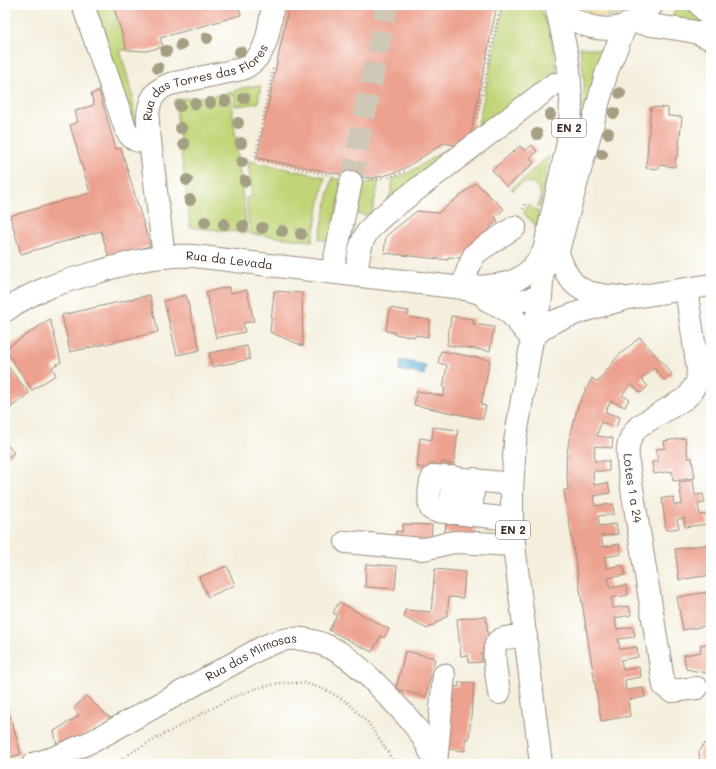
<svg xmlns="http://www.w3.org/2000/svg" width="716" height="769" viewBox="0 0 716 769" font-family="Mali,sans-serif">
	<rect width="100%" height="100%" fill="#fff"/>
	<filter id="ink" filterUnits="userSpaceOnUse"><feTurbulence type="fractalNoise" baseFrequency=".025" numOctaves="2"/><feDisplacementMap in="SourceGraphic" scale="8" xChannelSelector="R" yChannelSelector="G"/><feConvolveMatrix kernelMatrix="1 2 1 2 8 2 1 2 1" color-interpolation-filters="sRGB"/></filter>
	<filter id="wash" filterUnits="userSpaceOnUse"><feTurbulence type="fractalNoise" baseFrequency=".012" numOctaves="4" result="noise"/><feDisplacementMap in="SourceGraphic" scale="16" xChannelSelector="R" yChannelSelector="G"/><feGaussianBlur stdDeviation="0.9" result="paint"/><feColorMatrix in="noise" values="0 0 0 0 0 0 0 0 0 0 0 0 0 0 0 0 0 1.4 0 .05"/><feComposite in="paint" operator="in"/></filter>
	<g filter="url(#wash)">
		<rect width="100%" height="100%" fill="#f4efdd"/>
		<path fill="#c1d578" stroke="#7e804b" d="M89 5H113L127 50H120L132 93 135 126V129Z
			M504 5H539C541 11 544 17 546 22 553 39 555 57 557 75L475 138Z
			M611 5H636L624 14 608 17Z
			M679 5H684L709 26 669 21Z
			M580 47 607 51 584 118H581L584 95V79Z
			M253 86H261L258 103 235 106 234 91 242 88Z
			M231 92 232 106 247 233 190 227 175 100 224 94Z
			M446 149 459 151 388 205 393 179C413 173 429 159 446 149Z
			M549 156 540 208 537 206C550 188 525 172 513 191L511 189Z
			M248 161 325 177 312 241 250 234 246 198 252 197Z
			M332 178 343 180 330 241 319 239Z
			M379 181 371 216 357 214 364 183Z
			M527 204 539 212 537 226 524 214Z"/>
		<path fill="#eeda9e" stroke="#94825e" d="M584 5H611L608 17C598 17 591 14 583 10Z"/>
		<path fill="#4ba5c9" stroke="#436874" d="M401 360 426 365 424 375 399 370Z"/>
		<g id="blocks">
			<path fill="#eda28f" d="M126 5H238L241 15 160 38 163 47 146 51 127 50 114 8Z
				M248 5H255L256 7 249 8Z
				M289 5H497L468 148 444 143 407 167 396 172 390 174 373 178 354 177 257 158Z
				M99 91 116 149 121 148 150 246 109 258 101 231 21 254 10 216 90 193 70 125 78 122 75 111 94 105 91 94Z
				M651 107 668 108V116L682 117 678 156H676L675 167 659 165V169L646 168Z
				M532 145 537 151 530 158 534 163 507 187 492 170 520 146 525 151Z
				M476 183 504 209 495 217 498 221 490 227 493 230 460 258 448 257V260L384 253 386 236 417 211 438 213Z
				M229 287 230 293 247 290 254 321 243 323 245 332 216 338 206 292Z
				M274 291 302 293 303 346 270 332Z
				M150 295 158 332 70 352 62 315Z
				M186 295 200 350 177 355 164 301Z
				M390 308 409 311 408 317 430 320 428 337 415 335V337L394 334V332L386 331Z
				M451 316 474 319 473 324 494 327 490 351 447 345Z
				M50 319 61 362 52 367 56 375 32 390 5 349Z
				M640 337 672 374 664 380 654 368 641 379 648 386 641 393 631 384 622 395 629 399 625 407 611 401 605 412 620 417 616 427 601 422 597 436 613 438 612 448 595 446 594 461H609V471H593L594 485 608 483 610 493 594 496 595 506 613 504 614 514 598 516 599 526 616 524 618 534 601 536 603 547 619 544 621 554 605 557 606 568 623 565 625 575 608 578 610 588 626 585 628 595 611 598 613 608 629 606 631 615 615 618 617 629 633 627 635 637 618 639 620 649 637 647 638 657 621 660 623 670 639 667 641 677 625 680 626 690 643 688 645 697 628 700 630 716 601 721 564 490H568L566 461 570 433 579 403 592 378 598 382 617 357Z
				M247 346 250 359 212 367 209 353Z
				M441 351 490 360 481 405 486 406 483 419 414 405 417 391 443 396 445 388H443L447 365 438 363Z
				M5 363 29 393 5 412Z
				M433 427 458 430 454 464 442 462V465L431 464 430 469 417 467 420 438 432 440Z
				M685 438 688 458H692L695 478 673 481 672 471 654 474 652 462 658 461 656 449 665 448 664 441Z
				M5 442 14 453 5 460Z
				M693 480 695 495 703 494 705 503 698 504 700 515 706 514 708 524 685 527 684 518 677 519 679 528 666 530 662 498 673 497 674 505 682 504 679 482Z
				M446 522 475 524 474 535 445 533Z
				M403 524 432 525 431 546 395 543 396 531 402 532Z
				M711 544V575L679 580 675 549Z
				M366 564 397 566 395 589 365 587Z
				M227 566 235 585 208 597 199 577Z
				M435 569 465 572 463 598 449 597 447 616 427 629 404 617 405 610 431 612Z
				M707 592V595H711V625L683 630 677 597Z
				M339 602 389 629 384 638 381 636 372 652 329 630 337 615 333 613Z
				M486 616 490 653 481 654 482 662 469 663 468 655 461 656 457 619Z
				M711 643V674L686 669 684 655 701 652 700 645Z
				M405 651 435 658 426 697 396 689Z
				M459 682 474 683 469 739 466 738 465 751 447 749 446 686 459 687Z
				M86 696 112 720 58 750 54 731 79 716 74 708Z
				M8 708 21 754 5 759V709Z
				M711 743V764H700L699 752 704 744Z"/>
		</g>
	</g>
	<g filter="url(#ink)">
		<use href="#blocks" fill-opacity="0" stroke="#988c7e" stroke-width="1"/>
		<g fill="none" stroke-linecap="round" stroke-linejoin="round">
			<path stroke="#cfc8b7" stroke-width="22" stroke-dasharray="22 11" stroke-linecap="butt" d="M351 182 387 5"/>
			<g stroke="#988c7e" stroke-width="24">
				<g id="minor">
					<path d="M83 5 126 130C133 142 138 142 150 140"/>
					<path id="s1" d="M164 257 148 124C147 106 151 91 170 84L242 69C260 61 266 46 269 28 271 20 272 13 272 5"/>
					<path d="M332 272 351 182"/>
					<path d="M356 275C360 241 362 232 390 210L554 84"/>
					<path d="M476 287C511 284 525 283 544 251"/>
					<path d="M462 288 468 269 474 255 480 250 515 227"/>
					<path id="s2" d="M686 289 698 369 697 382 690 394 686 398 639 426C625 441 627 452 629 470L664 686 669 690 672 691 697 688"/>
					<path d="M487 300 503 308 509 312 532 339"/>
					<path id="s3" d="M5 311C33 290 64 281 98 272 130 262 160 254 194 256L462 288C478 292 500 300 516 301 524 301 533 298 541 297"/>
					<path d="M512 484 435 476 433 477C429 484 428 503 431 509L436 511 512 519"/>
					<path d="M450 513 453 477"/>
					<path d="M471 515 474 479"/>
					<path d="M346 542 422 549C434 548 444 543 456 542L514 545"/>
					<path d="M499 693C498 682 490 647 498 641 505 636 517 637 526 636"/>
					<path id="s4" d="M33 764 53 758 93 741 261 648C274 642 288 637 302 639 339 643 365 672 389 697 408 717 427 737 435 764"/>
					<path d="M436 764 444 675"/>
				</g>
			</g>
			<g stroke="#988c7e" stroke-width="24">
				<path id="major" d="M559 5C574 27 606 35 630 23 639 19 646 13 652 5
					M558 254C561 261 564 270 569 277 580 295 601 295 620 297
					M556 258 607 71 626 25
					M532 339 542 329 555 321 583 311 628 298 711 285
					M541 764 514 545 512 517V491L515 442 532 339 541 297 544 251 567 146 570 127 571 100 569 70 567 55 556 5"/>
			</g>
			<g stroke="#988c7e" stroke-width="24">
				<path id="highway" d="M700 5 711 17
					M632 22 690 31 698 33 711 39"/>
			</g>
			<path stroke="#988c7e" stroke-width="2.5" stroke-dasharray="1 3" stroke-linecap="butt" d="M273 69 255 159 334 176
				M477 118 501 5
				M369 180 391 177 406 171
				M523 209 525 203
				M116 764 132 752 231 698 254 689 279 683H305L326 690 347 702 369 724 388 752 394 764"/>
			<use href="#minor" stroke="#fff" stroke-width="22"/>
			<use href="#major" stroke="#fff" stroke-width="22"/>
			<use href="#highway" stroke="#fff" stroke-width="22"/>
		</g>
		<g fill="#a49f83">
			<circle cx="207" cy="38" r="6"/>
			<circle cx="181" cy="45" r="6"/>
			<circle cx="166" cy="51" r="6"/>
			<circle cx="240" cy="52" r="6"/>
			<circle cx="158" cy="68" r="6"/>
			<circle cx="620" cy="93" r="6"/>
			<circle cx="244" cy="98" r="6"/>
			<circle cx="225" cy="101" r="6"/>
			<circle cx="210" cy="103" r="6"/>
			<circle cx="195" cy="104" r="6"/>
			<circle cx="180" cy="106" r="6"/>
			<circle cx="614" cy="113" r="6"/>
			<circle cx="550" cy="115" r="6"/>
			<circle cx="238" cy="123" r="6"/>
			<circle cx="181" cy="128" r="6"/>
			<circle cx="608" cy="133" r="6"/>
			<circle cx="537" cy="134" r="6"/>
			<circle cx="241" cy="143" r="6"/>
			<circle cx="184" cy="144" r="6"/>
			<circle cx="602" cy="154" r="6"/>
			<circle cx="242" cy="162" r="6"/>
			<circle cx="187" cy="180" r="6"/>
			<circle cx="245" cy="181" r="6"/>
			<circle cx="190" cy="200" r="6"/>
			<circle cx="205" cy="222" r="6"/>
			<circle cx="224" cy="224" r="6"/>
			<circle cx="243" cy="226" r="6"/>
			<circle cx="262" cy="228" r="6"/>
			<circle cx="282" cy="231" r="6"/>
			<circle cx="301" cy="234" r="6"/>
		</g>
	</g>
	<g text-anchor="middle" stroke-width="3" stroke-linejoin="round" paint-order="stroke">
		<g fill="#fff" stroke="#766a62" stroke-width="1">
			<rect x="552" y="119" width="34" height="18" rx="3"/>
			<rect x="496" y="521" width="34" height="18" rx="3"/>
		</g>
		<g font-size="11" font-weight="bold" fill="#3b2a1e">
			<text x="569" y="132">EN 2</text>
			<text x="513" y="534">EN 2</text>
		</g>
		<g font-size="12" fill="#3b2a1e" stroke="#fff">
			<text dy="4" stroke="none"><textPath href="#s1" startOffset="214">Rua das Torres das Flores</textPath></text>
			<text dy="4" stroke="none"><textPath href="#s3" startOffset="235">Rua da Levada</textPath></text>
			<text dy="4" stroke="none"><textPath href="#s2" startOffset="234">Lotes 1 a 24</textPath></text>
			<text dy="4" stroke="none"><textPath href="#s4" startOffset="244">Rua das Mimosas</textPath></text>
		</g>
	</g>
	<rect width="716" height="769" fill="none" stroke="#fff" stroke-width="20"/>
</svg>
